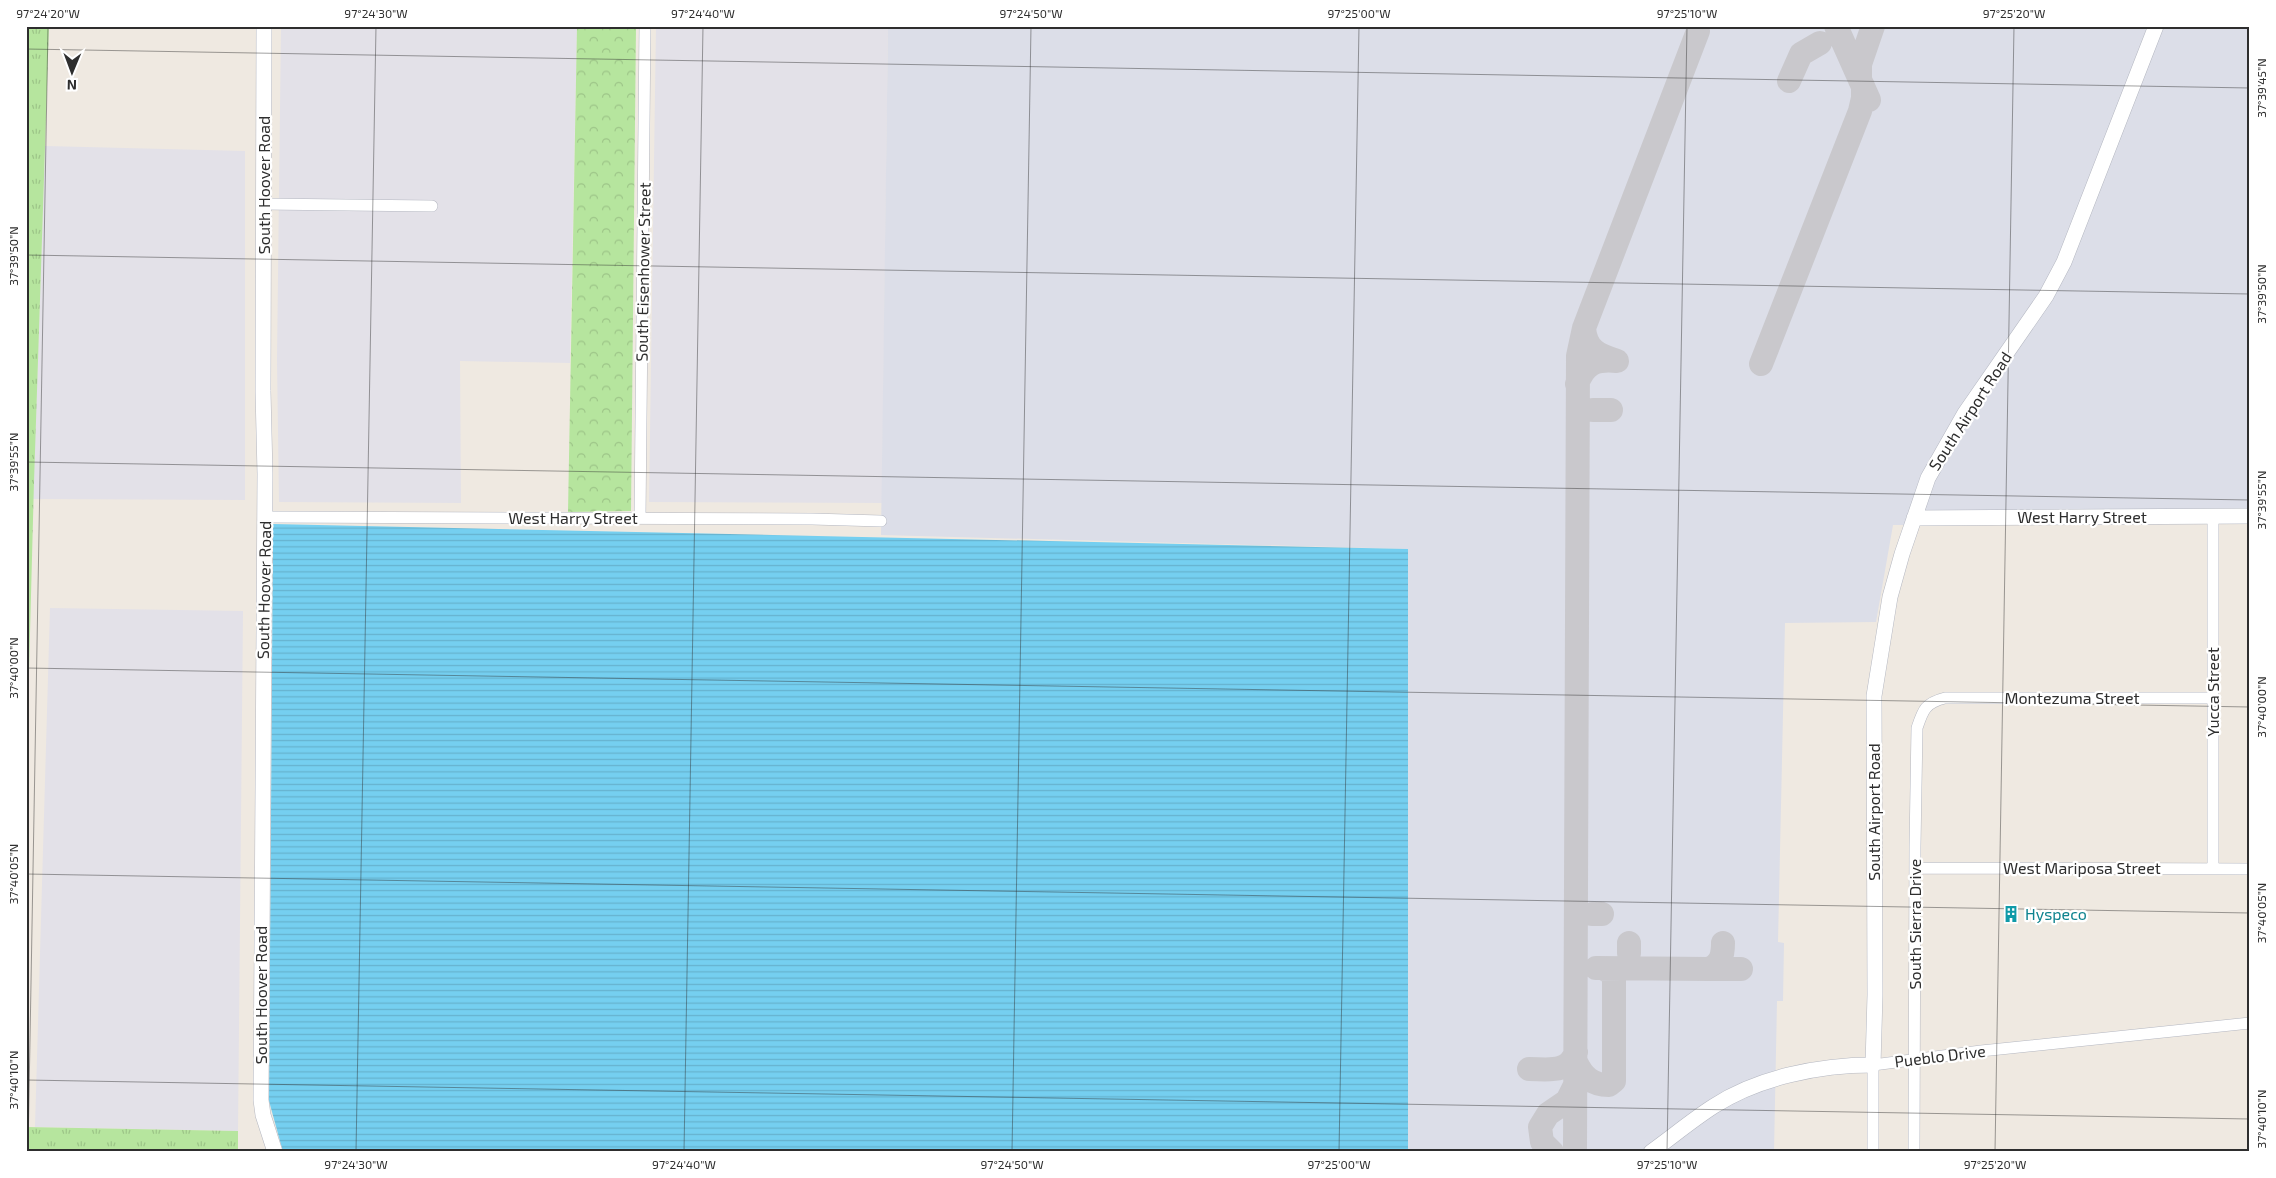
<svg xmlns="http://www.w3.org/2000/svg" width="2276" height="1178" viewBox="0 0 2276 1178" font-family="'Exo 2',sans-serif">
	<defs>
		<pattern id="grass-tufts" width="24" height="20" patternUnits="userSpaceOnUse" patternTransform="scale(1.25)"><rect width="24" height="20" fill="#b6e59e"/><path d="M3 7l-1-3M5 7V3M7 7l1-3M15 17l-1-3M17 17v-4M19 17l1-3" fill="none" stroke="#9dc588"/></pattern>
		<pattern id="forest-crowns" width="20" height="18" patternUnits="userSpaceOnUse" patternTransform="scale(1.25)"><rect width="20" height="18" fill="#b6e59e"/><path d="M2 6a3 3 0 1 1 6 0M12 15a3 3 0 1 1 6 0" fill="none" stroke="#9dc588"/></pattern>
		<pattern id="water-rules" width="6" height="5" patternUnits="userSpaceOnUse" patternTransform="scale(1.25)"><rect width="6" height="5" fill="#75cff0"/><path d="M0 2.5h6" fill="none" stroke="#66b2ce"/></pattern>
	</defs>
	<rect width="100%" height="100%" fill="#efe9e1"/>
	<path fill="#e3e1e8" d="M281 26H577L570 363 460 361 461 503 279 502 277 360Z
		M656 26H888L882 503 649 502Z
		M45 146 245 151V500L33 499Z
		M50 608 243 611 238 1131 35 1127Z"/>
	<path fill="#dcdee8" d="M888 26H2250V524L1893 525 1876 622 1785 623 1778 942 1784 943 1783 1001H1777L1774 1152H1408L1407 549 881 535Z"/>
	<path fill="url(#grass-tufts)" d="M26 26H49L34 482 26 785Z
		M26 1127 238 1131V1152H26Z"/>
	<path fill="url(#forest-crowns)" d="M577 26H636L631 511 568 512Z"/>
	<path fill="url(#water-rules)" d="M273 524 1408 549V1152H283L269 1101Z"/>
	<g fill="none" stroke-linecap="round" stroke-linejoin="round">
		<path stroke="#c9c8cc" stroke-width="24" d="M1836 26 1869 100
			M1860 80V64L1873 26
			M1789 81 1801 54 1820 43
			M1761 364 1860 111 1863 98V86
			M1577 384C1585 363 1596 359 1617 361 1598 355 1586 350 1584 328
			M1593 410H1611
			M1592 914H1602
			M1629 943V953
			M1723 943C1723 955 1721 964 1709 969H1741
			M1596 968 1709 969
			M1576 1062C1583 1077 1592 1085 1609 1085L1614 1081V978L1610 972 1604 969
			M1529 1069C1548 1069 1568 1074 1576 1052
			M1552 1152 1542 1142 1540 1127 1548 1114 1567 1101 1575 1085
			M1574 1152 1575 1150 1578 356 1584 328 1698 31"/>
		<g stroke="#b4b7c1" stroke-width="12">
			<path id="street" d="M263 204 432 206
				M2213 516V869
				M265 517 812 519 881 521
				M640 518 645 26
				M1915 868 2250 869
				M1873 1152V1065L1981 1051 2250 1023
				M1914 1152 1915 846 1917 728C1923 710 1925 703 1945 698H2212"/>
		</g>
		<g stroke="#b4b7c1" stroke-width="16">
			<path id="secondary" d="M264 26 263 391 265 474 261 1100 263 1115 275 1152
				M1914 518 2250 516
				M1651 1152C1672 1137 1692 1120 1714 1106 1759 1077 1820 1065 1873 1065L1875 995 1874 696 1890 597 1902 554 1928 478 1965 413 2046 296 2064 262 2156 26"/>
		</g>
		<use href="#street" stroke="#fff" stroke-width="11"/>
		<use href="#secondary" stroke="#fff" stroke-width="15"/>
	</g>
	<path fill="none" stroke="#2e2e2e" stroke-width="1" stroke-opacity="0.45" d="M26 49 2250 88M26 255 2250 294M26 462 2250 500M26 668 2250 707M26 874 2250 913M26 1080 2250 1119M28 1152 48 26M356 1152 376 26M684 1152 703 26M1012 1152 1031 26M1339 1152 1359 26M1667 1152 1687 26M1995 1152 2014 26"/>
	<defs>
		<g id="building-bare" transform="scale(1.35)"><path d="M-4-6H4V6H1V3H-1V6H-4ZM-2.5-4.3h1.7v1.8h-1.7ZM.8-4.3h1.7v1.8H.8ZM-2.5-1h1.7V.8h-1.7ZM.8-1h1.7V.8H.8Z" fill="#0f9aa8" stroke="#fff" stroke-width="2.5" paint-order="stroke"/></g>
	</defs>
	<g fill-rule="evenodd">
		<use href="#building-bare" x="2011" y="914"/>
	</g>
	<g text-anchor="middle" stroke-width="4.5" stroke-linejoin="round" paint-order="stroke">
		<g font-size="16" fill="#2e2e2e" stroke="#fff">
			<text transform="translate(264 185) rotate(-90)" y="6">South Hoover Road</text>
			<text transform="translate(643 272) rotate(-89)" y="6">South Eisenhower Street</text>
			<text transform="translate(1970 411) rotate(-57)" y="6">South Airport Road</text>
			<text x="2082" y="523">West Harry Street</text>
			<text x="573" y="524">West Harry Street</text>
			<text transform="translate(264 590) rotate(-89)" y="6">South Hoover Road</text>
			<text transform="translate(2213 692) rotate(-90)" y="6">Yucca Street</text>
			<text x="2072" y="704">Montezuma Street</text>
			<text transform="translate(1874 812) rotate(-90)" y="6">South Airport Road</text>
			<text x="2082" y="874">West Mariposa Street</text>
			<text transform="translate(1915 924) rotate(-90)" y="6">South Sierra Drive</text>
			<text transform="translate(261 995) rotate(-90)" y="6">South Hoover Road</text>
			<text transform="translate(1940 1056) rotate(-7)" y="6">Pueblo Drive</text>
		</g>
		<g font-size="16" fill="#0d838f" stroke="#fff" text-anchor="start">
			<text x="2025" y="920">Hyspeco</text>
		</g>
	</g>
	<rect width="2276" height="1178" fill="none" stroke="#ffffff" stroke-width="55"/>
	<g transform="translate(72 72) rotate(181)" stroke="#ffffff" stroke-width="4" paint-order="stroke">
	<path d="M0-4L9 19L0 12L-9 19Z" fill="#2e2e2e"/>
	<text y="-8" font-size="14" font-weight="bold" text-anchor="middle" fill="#2e2e2e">N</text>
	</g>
	<rect x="28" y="28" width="2220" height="1122" fill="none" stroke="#2e2e2e" stroke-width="2"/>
	<g font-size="12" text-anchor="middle" fill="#2e2e2e">
		<text x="48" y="18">97°24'20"W</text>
		<text x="376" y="18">97°24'30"W</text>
		<text x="703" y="18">97°24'40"W</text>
		<text x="1031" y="18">97°24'50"W</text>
		<text x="1359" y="18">97°25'00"W</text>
		<text x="1687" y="18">97°25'10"W</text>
		<text x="2014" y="18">97°25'20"W</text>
		<text transform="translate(2262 88) rotate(-90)" y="4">37°39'45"N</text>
		<text transform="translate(14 256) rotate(-90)" y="4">37°39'50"N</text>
		<text transform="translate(2262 294) rotate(-90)" y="4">37°39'50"N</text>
		<text transform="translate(14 462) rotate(-90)" y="4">37°39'55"N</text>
		<text transform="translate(2262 500) rotate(-90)" y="4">37°39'55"N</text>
		<text transform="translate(14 668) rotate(-90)" y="4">37°40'00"N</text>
		<text transform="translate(2262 707) rotate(-90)" y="4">37°40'00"N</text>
		<text transform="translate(14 874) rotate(-90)" y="4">37°40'05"N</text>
		<text transform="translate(2262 913) rotate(-90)" y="4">37°40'05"N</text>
		<text transform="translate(14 1080) rotate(-90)" y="4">37°40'10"N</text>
		<text transform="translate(2262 1119) rotate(-90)" y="4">37°40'10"N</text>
		<text x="356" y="1169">97°24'30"W</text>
		<text x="684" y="1169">97°24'40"W</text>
		<text x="1012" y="1169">97°24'50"W</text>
		<text x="1339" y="1169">97°25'00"W</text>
		<text x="1667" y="1169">97°25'10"W</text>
		<text x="1995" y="1169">97°25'20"W</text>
	</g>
</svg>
